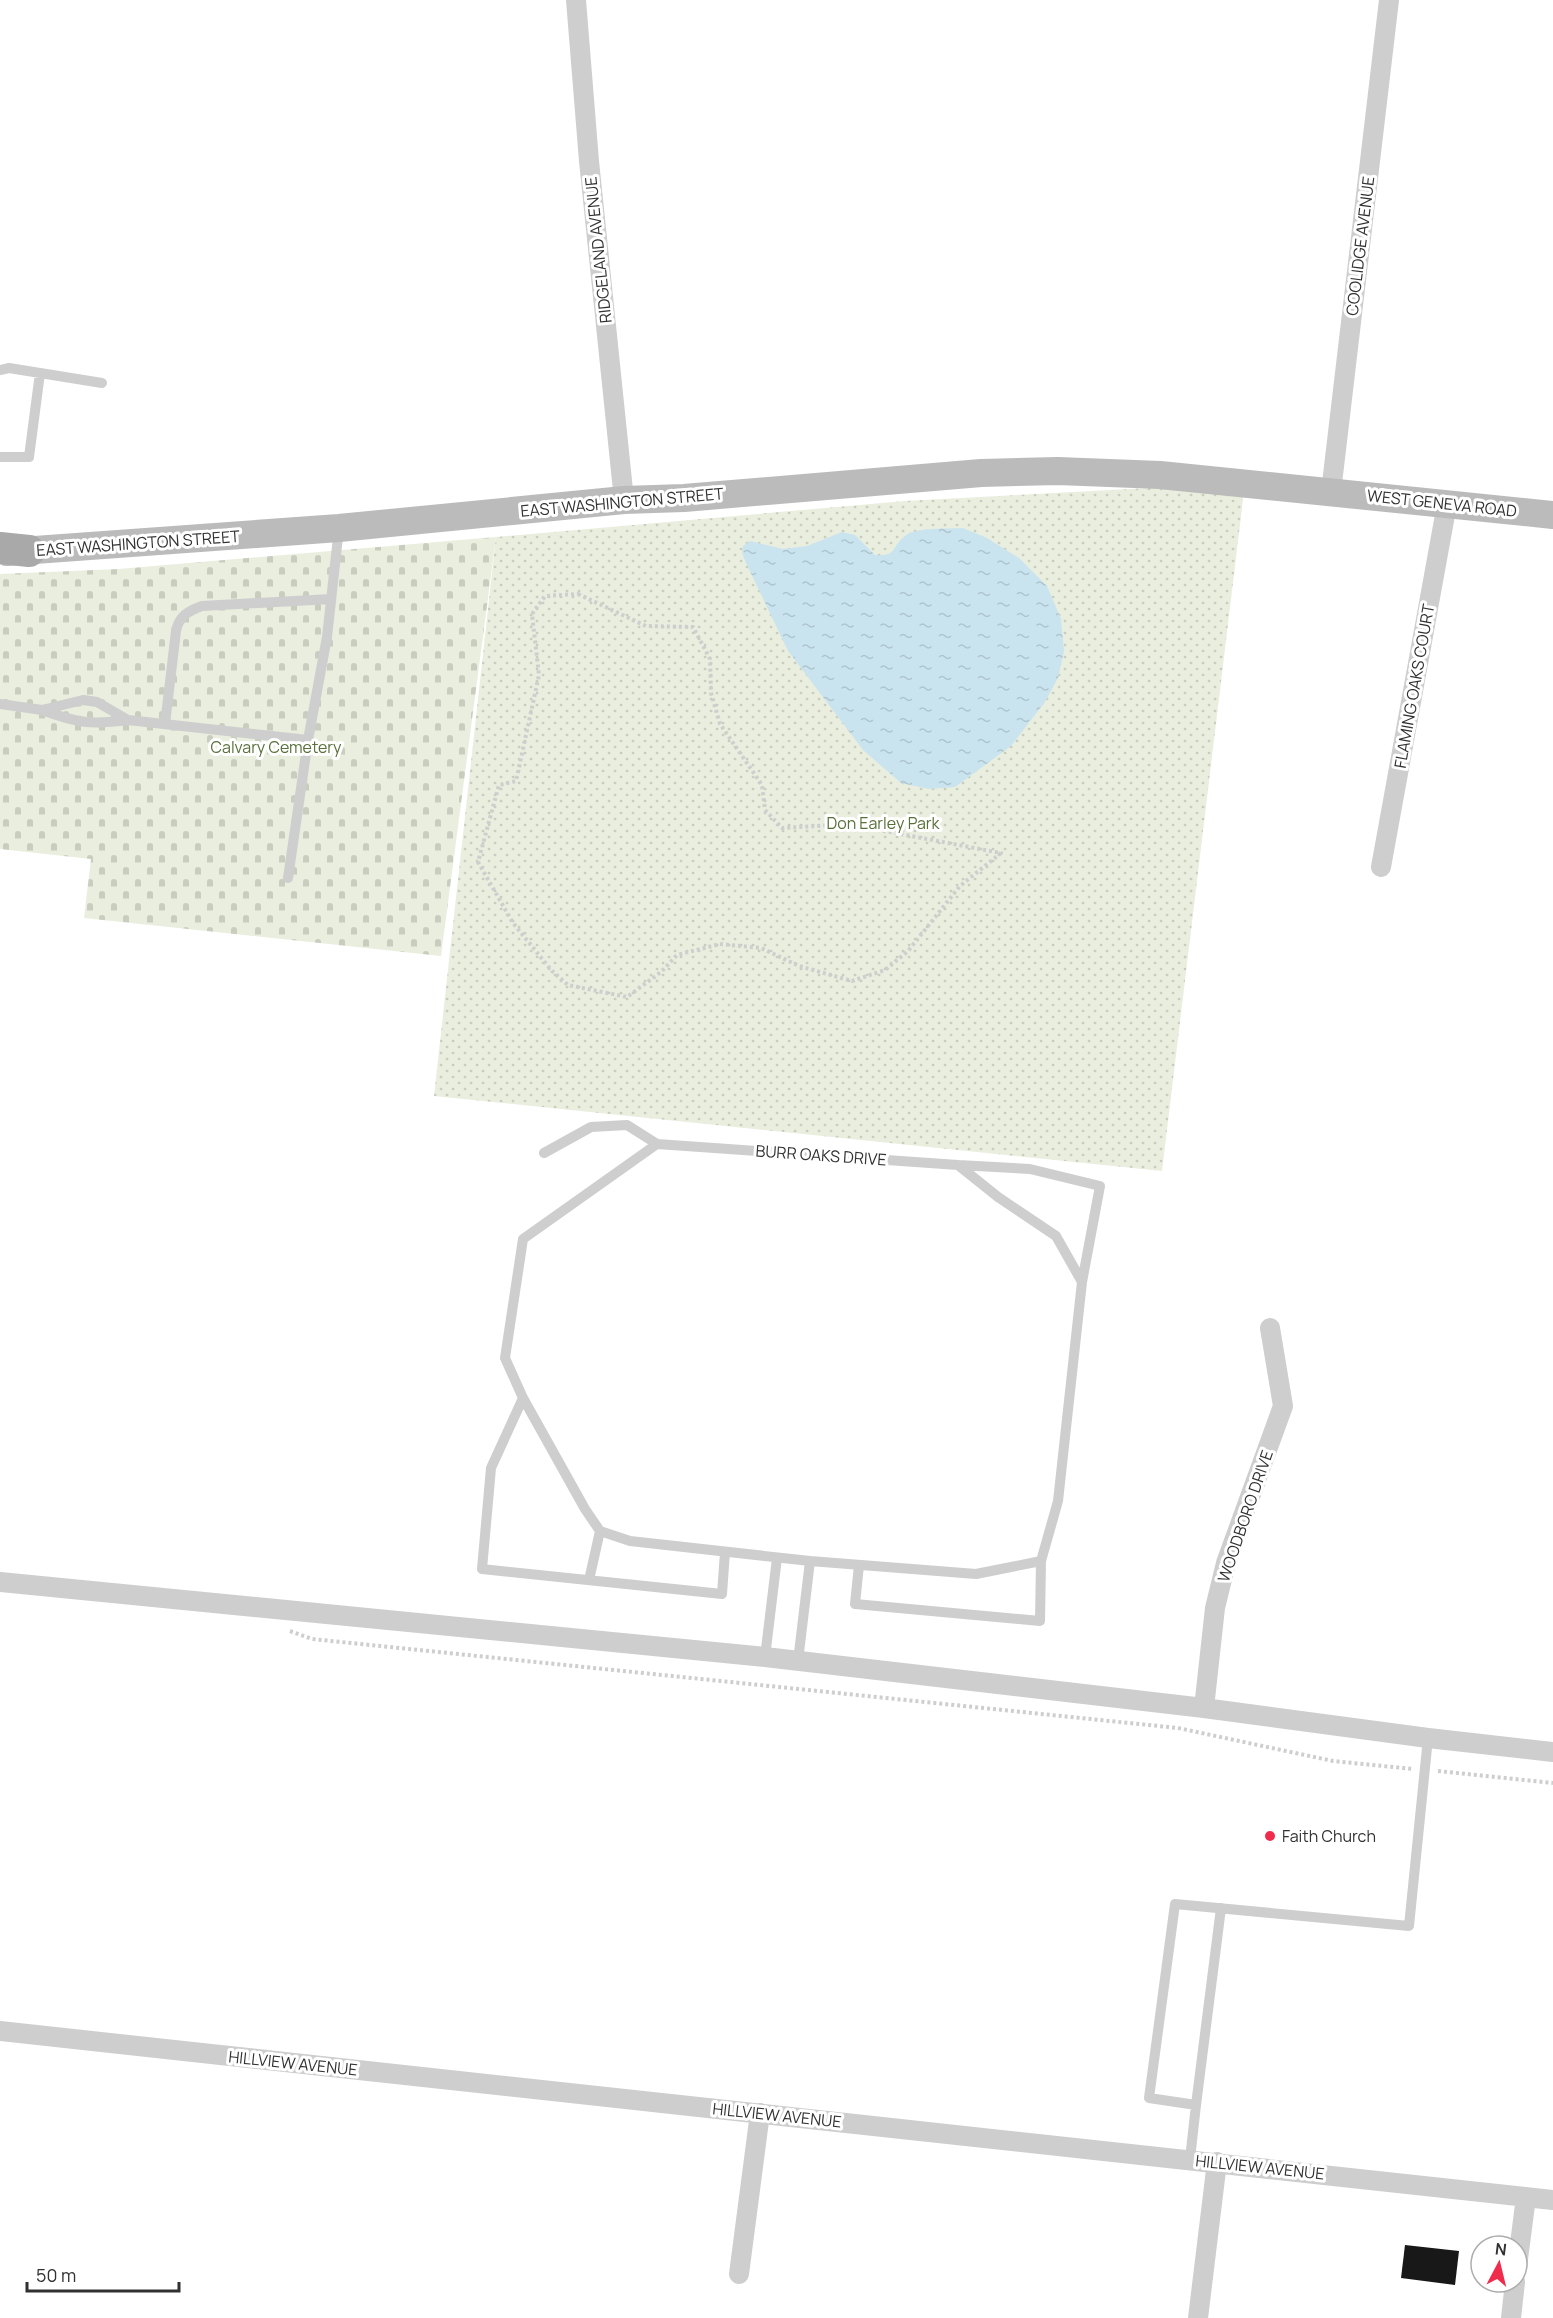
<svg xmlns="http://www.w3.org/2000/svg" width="1553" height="2318" viewBox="0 0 1553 2318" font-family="Manrope,sans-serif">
	<defs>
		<pattern id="cemetery-stones" width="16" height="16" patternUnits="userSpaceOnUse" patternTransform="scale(1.5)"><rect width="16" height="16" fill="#e9eede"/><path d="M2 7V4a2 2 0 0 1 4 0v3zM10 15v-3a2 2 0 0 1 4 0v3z" fill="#c8cdbf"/></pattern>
		<pattern id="park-dots" width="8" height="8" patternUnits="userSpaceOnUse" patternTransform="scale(1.5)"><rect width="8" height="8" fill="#e9eede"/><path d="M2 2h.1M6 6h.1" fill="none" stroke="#c8cdbf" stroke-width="1.8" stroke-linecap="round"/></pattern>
		<pattern id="water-ripples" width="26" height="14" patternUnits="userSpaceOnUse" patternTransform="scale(1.5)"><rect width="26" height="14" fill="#cae4ef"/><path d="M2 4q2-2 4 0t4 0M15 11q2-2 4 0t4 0" fill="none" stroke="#aec4cd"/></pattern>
	</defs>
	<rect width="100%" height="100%" fill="#fff"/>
	<path fill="url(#cemetery-stones)" d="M496 537 441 956 84 918 91 859 0 849V574L119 569Z"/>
	<path fill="url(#park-dots)" d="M1245 483 1162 1171 434 1096 496 537 905 501Z"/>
	<path fill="url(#water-ripples)" d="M963 528 987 538 1019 558 1047 586 1061 619 1064 651 1058 678 1045 702 1011 746 955 787 929 789 901 783 863 750 788 651 746 563 742 553 743 546 750 541 783 549 807 546 842 532 855 535 875 555C898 557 891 546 905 536 915 527 949 529 963 528Z"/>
	<path fill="#181818" d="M1405 2245 1459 2251 1455 2285 1401 2278Z"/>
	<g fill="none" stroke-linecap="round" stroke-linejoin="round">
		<path stroke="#cecece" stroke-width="4" stroke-dasharray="3 3" stroke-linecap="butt" d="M578 594 646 626 693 627 710 659 711 693 720 724 762 785 765 810 782 828 834 825 874 829 1001 853 960 886 908 951 885 970 852 981 799 966 761 948 720 944 677 955 661 972 627 997 568 985 552 971 513 923 478 862 499 785 516 781 539 675 532 614 545 596Z
			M290 1631 312 1639 1178 1728 1333 1761 1413 1769
			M1438 1771 1553 1783"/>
		<path stroke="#cecece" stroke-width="10" d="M0 370 9 368 102 383
			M0 457H29L40 373
			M0 704 42 710 83 700 97 702 128 720 308 740
			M42 710C77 723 91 725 128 720
			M165 724 176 631C179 616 188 611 202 606L331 599
			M288 878 308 740 327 637 339 528
			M657 1144 958 1165 998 1197 1056 1236 1082 1282 1058 1501 1041 1561 976 1574 810 1561 630 1541 600 1531 585 1509 523 1398 505 1358 523 1239Z
			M544 1153 591 1127 627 1125 657 1144
			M958 1165 1030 1169 1100 1186 1082 1282
			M523 1398 491 1468 482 1569 722 1594 725 1552
			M859 1565 855 1604 1040 1621 1041 1561
			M589 1580 600 1531
			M765 1657 777 1558
			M798 1661 810 1561
			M1196 2105 1221 1908
			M1190 2159 1196 2105 1149 2098 1175 1904 1409 1926 1428 1738"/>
		<path stroke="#cecece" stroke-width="20" d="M576 0 589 161 624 500
			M1331 492 1389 0
			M1381 867 1447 504
			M0 1582 765 1657 1204 1708 1428 1738 1553 1752
			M1204 1708 1215 1608 1226 1563 1283 1406 1270 1328
			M0 2031 1553 2200
			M1517 2267 1526 2197
			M739 2274 760 2113
			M1198 2318 1217 2162
			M1511 2318 1515 2282"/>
		<path stroke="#bbb" stroke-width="28" d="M7 552 339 528 624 500 684 498 981 473 1058 471 1160 475 1553 515"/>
		<path stroke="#a9a9a9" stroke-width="32" d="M0 548 29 551"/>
	</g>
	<circle fill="#f02b4c" stroke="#fff" stroke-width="2" cx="1270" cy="1836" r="6"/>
	<g text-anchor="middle" stroke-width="6" stroke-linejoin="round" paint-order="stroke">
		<g font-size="16" fill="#313131" stroke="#fff">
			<text transform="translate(1360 246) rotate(-83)" y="6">COOLIDGE AVENUE</text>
			<text transform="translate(598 250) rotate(-96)" y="6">RIDGELAND AVENUE</text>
			<text transform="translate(622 502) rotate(-5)" y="6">EAST WASHINGTON STREET</text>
			<text transform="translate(1442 503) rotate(6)" y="6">WEST GENEVA ROAD</text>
			<text transform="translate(138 543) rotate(-4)" y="6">EAST WASHINGTON STREET</text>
			<text transform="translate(1414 686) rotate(-80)" y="6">FLAMING OAKS COURT</text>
			<text transform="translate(821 1155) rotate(4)" y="6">BURR OAKS DRIVE</text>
			<text transform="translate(1245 1516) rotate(-71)" y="6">WOODBORO DRIVE</text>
			<text transform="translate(293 2063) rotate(6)" y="6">HILLVIEW AVENUE</text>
			<text transform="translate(777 2115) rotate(6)" y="6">HILLVIEW AVENUE</text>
			<text transform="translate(1260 2167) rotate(6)" y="6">HILLVIEW AVENUE</text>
		</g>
		<g font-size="16" fill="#59703b" stroke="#fff">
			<text x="276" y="753">Calvary Cemetery</text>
			<text x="883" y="829">Don Earley Park</text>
		</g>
		<g font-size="16" fill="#313131" stroke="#fff" text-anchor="start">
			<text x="1282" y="1842">Faith Church</text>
		</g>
	</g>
	<g transform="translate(1499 2264) rotate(7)"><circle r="28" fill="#ffffff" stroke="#adadad" stroke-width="1.5"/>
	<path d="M0-4.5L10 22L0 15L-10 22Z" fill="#f02b4c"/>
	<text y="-9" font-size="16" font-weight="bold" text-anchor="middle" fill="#313131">N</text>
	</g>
	<path d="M27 2282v9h152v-9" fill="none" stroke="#313131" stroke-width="3"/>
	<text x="36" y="2282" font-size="18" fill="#313131" stroke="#ffffff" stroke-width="4.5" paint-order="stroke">50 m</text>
</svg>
